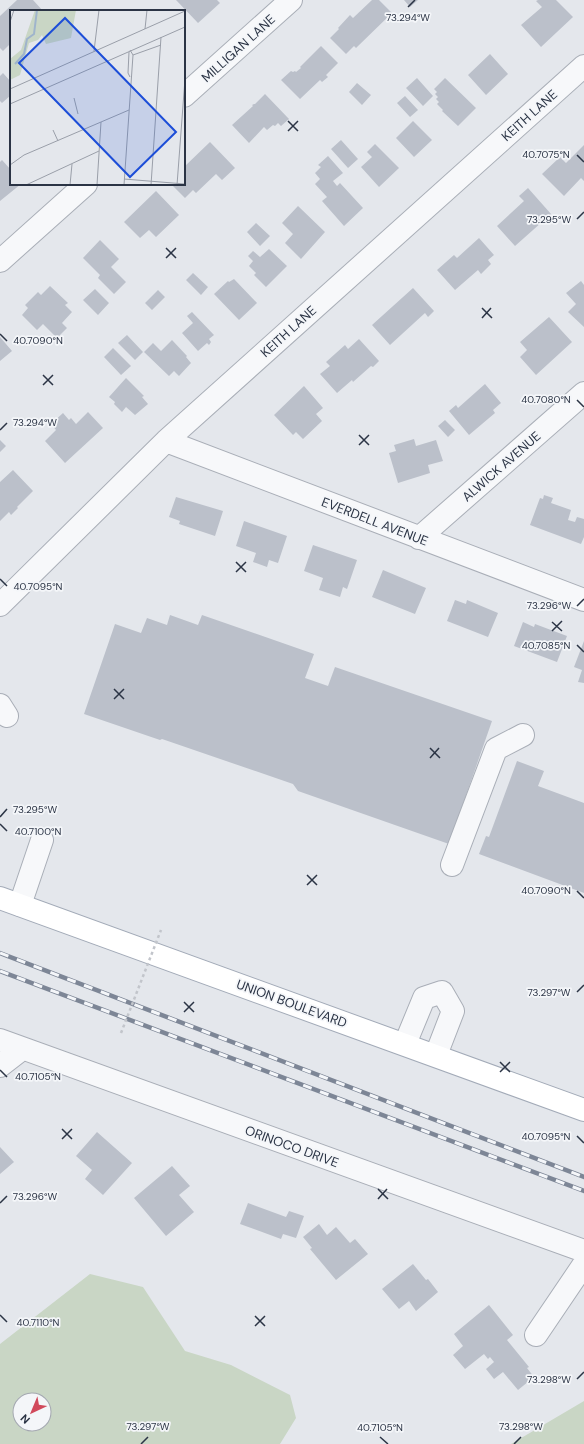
<svg xmlns="http://www.w3.org/2000/svg" width="584" height="1444" viewBox="0 0 584 1444" font-family="'DM Sans',sans-serif">
	<rect width="100%" height="100%" fill="#e4e7ec"/>
	<path fill="#c9d6c5" fill-rule="evenodd" d="M90 1274 143 1287 185 1351 231 1365 290 1395 296 1418 280 1444H0V1344ZM20 1400H44V1424H20Z
		M584 1401V1444H511Z"/>
	<path fill="#bbc0ca" d="M17 0H33L43 11H11V43L3 51 0 48V16Z
		M176 0H217L220 3 198 23Z
		M372 0H379L392 13 356 48 354 46 346 54 330 38 339 29 338 28 350 15 353 18Z
		M404 0H418L410 7Z
		M538 0H556L573 17 541 47 521 25 542 7 536 1Z
		M321 46 338 63 326 75 328 77 322 82 320 80 300 99 281 80 291 71 293 72 295 71 296 72 301 68 300 67Z
		M490 54 508 74 486 95 468 75Z
		M3 73 11 82V95L2 103 0 101V76Z
		M417 78 433 96 423 106 406 88Z
		M445 78 476 108 458 126 442 111 443 110 437 104 439 102 436 99 438 97 435 94 437 92 434 89Z
		M357 83 371 95 362 105 349 92Z
		M265 94 289 119 281 126 278 123 275 126 273 125 267 130 264 127 249 143 232 125 253 106 252 105 254 104H255Z
		M405 96 418 110 410 117 397 103Z
		M413 121 432 140 414 157 396 138Z
		M341 140 358 159 348 168 331 149Z
		M210 142 235 168 222 180 216 174 196 193 193 190 185 198 171 184H184V167Z
		M375 144 399 168 379 187 361 167 372 157 367 152Z
		M584 145V181L581 178 564 196 542 174 560 157 566 163Z
		M328 156 343 173 333 181 337 186 340 183 363 208 344 226 322 201 327 197 315 184 320 179 315 173 321 167 318 165Z
		M2 160 11 170V184H21L0 201V162Z
		M528 188 551 214 515 246 497 226 524 201 519 196Z
		M156 191 179 215 156 237 149 230 140 238 124 222Z
		M298 206 325 232 301 259 285 243 293 234 282 223Z
		M256 223 270 236 260 246 247 232Z
		M479 238 494 255 488 260 491 264 481 274 478 270 455 290 437 270 454 255 457 258Z
		M100 240 119 259 111 267 126 282 114 294 98 278 100 275 83 258Z
		M269 249 287 266 266 287 254 275 256 273 249 266 253 261 248 256 253 251 260 257Z
		M193 273 208 287 201 295 186 280Z
		M234 279 257 303 239 320 214 294 228 281 229 282Z
		M581 281 584 285V327L568 312 576 304 566 293Z
		M50 286 68 303 65 305 72 312 62 323 67 328 57 338 43 324 37 330 22 315 28 308 25 305 38 292 41 295Z
		M413 288 434 311 428 317 425 313 390 345 372 325Z
		M95 289 109 303 98 315 83 300Z
		M158 290 165 297 152 310 145 303Z
		M192 312 214 335 209 339 211 342 209 345 207 343 198 351 182 333 193 323 187 316Z
		M549 317 572 342 536 375 520 357 527 350 520 342Z
		M127 335 143 352 135 360 118 343Z
		M0 337 12 351 0 361Z
		M359 339 379 361 373 367 371 366 353 382 352 380 337 393 320 374 330 366 326 362 345 345 348 349Z
		M172 340 187 356 186 357 191 363 179 376 174 371 169 376 144 352 153 343 161 351Z
		M113 348 131 366 121 375 104 357Z
		M126 378 144 396 142 397 148 404 135 415 126 407 122 412 114 404 115 402 109 397Z
		M485 384 501 403 493 410 495 413 469 435 449 411 456 405 458 408Z
		M304 386 323 408 316 414 322 421 303 439 296 432 293 435 274 415Z
		M88 412 103 428 65 463 45 441 56 430 51 424 63 413 69 420 71 418 76 424Z
		M445 420 455 430 448 437 438 426Z
		M414 439 416 446 436 440 443 461 428 465 430 473 398 483 389 453 396 451 394 445Z
		M0 440 6 446 0 452Z
		M13 470 33 491 17 507 18 508 11 515 9 512 0 521V482Z
		M544 495 553 498 551 503 571 510 568 520 575 522 577 517 584 519V537L581 544 530 525 540 498 543 499Z
		M176 497 223 511 215 536 179 524 180 521 169 517Z
		M244 521 287 536 278 563 269 560 267 567 253 562 256 553 236 546Z
		M313 545 357 560 347 589 343 587 340 597 319 590 323 578 304 571Z
		M383 570 426 588 415 614 372 597Z
		M455 600 466 604 467 600 498 613 488 637 447 621Z
		M170 615 198 625 202 615 314 654 305 678 328 686 335 667 492 721 449 844 298 791 293 784 162 739 160 740 84 714 115 624 141 633 147 618 167 625Z
		M523 622 534 627 535 624 567 636 557 662 514 646Z
		M584 641V683L578 682 582 670 574 667Z
		M517 761 544 771 538 786 584 803V893L479 854 486 836 489 837Z
		M97 1132 132 1163 103 1195 85 1179 92 1170 76 1156Z
		M0 1147 14 1162 0 1174Z
		M172 1166 190 1186 179 1195 194 1212 166 1236 134 1198Z
		M248 1203 286 1217 289 1211 304 1216 296 1238 283 1234 281 1239 240 1224Z
		M319 1224 327 1235 336 1227 350 1243 355 1239 368 1254 336 1280 310 1249 312 1248 303 1237Z
		M413 1264 426 1280 428 1279 438 1292 416 1311 409 1301 399 1309 382 1289Z
		M489 1305 513 1335 507 1340 529 1367 527 1368 534 1377 518 1390 503 1372 494 1379 486 1369 494 1362 490 1357 488 1359 484 1354 465 1369 453 1355 463 1346 454 1334Z"/>
	<g fill="none" stroke-linecap="round" stroke-linejoin="round">
		<g stroke="#a9aeb7" stroke-width="24">
			<path id="minor" d="M184 96 291 0
				M0 261 86 184
				M166 441 584 600
				M419 538 584 393
				M0 605 166 441 584 66
				M0 705 7 716
				M452 865 496 749 523 735
				M20 905 42 840
				M0 1040 584 1251
				M405 1044 424 998 442 992 453 1011 436 1055
				M0 1066 22 1049
				M536 1335 584 1264"/>
		</g>
		<g stroke="#a3abb8" stroke-width="24">
			<path id="major" d="M0 898 584 1110"/>
		</g>
		<use href="#minor" stroke="#f7f8fa" stroke-width="22"/>
		<use href="#major" stroke="#fff" stroke-width="22"/>
		<g stroke="#7d8696" stroke-width="4.5">
			<path id="rail" d="M0 953 584 1177
				M0 971 584 1191"/>
		</g>
		<use href="#rail" stroke="#f4f6f9" stroke-width="3" stroke-dasharray="9" stroke-linecap="butt"/>
		<path stroke="#c2c5cb" stroke-width="2.5" stroke-dasharray="3 3" stroke-linecap="butt" d="M121 1033 161 930"/>
	</g>
	<path fill="none" stroke="#2b3445" stroke-width="1.5" d="M408 7 415 0M288 121 298 131M288 131 298 121M577 155 584 162M577 219 584 212M166 248 176 258M166 258 176 248M482 308 492 318M482 318 491 308M0 334 7 341M43 375 53 385M43 385 53 375M577 400 584 407M0 430 7 423M359 435 369 445M359 445 369 435M236 562 246 572M236 572 246 562M0 579 7 586M577 606 584 599M552 622 562 631M552 631 562 621M577 645 584 652M114 689 124 699M114 699 124 689M430 748 440 758M430 758 439 748M0 817 7 809M0 824 7 831M307 875 317 885M307 885 317 875M577 891 584 898M577 992 584 985M184 1002 194 1012M184 1012 194 1002M500 1062 510 1072M0 1070 7 1077M500 1072 510 1062M62 1129 72 1139M577 1136 584 1143M62 1139 72 1129M378 1189 388 1199M378 1199 387 1189M0 1203 7 1196M0 1315 7 1322M255 1316 265 1326M255 1326 265 1316M577 1379 584 1372M380 1437 388 1444M141 1444 148 1437M514 1444 521 1437"/>
	<g text-anchor="middle" stroke-width="3.5" stroke-linejoin="round" paint-order="stroke">
		<g font-size="13" fill="#2b3445" stroke="#f4f6f9">
			<text transform="translate(238 48) rotate(-42)" y="5">MILLIGAN LANE</text>
			<text transform="translate(529 115) rotate(-42)" y="5">KEITH LANE</text>
			<text transform="translate(288 331) rotate(-42)" y="5">KEITH LANE</text>
			<text transform="translate(501 466) rotate(-41)" y="5">ALWICK AVENUE</text>
			<text transform="translate(375 521) rotate(21)" y="5">EVERDELL AVENUE</text>
			<text transform="translate(292 1003) rotate(20)" y="5">UNION BOULEVARD</text>
			<text transform="translate(292 1146) rotate(20)" y="5">ORINOCO DRIVE</text>
		</g>
	</g>
	<g transform="translate(10 10)">
		<rect width="175" height="175" fill="#e4e7ec"/>
		<path d="M25 0H66L61 28 36 34 32 25 28 30 19 33 10 65 0 70V49L11 40Z" fill="#c9d6c5"/>
		<path fill="none" stroke="#9fb4cc" stroke-width="2" d="M5 54 14 44 17 29 24 24 27 0"/>
		<path fill="none" stroke="#9a9fa9" stroke-width="1" d="M0 12 4 0M135 19 137 0M84 41 89 0M119 42 118 63 120 67M123 45 151 35M0 79 175 1M64 88 68 104M0 94 175 17M43 120 48 131M0 155 14 145 119 100M114 169 175 174M16 175 89 141M60 175 62 154M87 175 91 112M114 175 123 45 120 40M141 175 151 27M167 175 175 69"/>
		<path fill="#1d4ed8" fill-opacity="0.15" stroke="#1d4ed8" stroke-width="2" d="M55 8 166 122 120 167 9 53Z"/>
		<rect width="175" height="175" fill="none" stroke="#2b3445" stroke-width="2"/>
	</g>
	<g font-size="10" text-anchor="middle" fill="#2b3445" stroke="#f4f6f9" stroke-width="3.5" stroke-linejoin="round" paint-order="stroke">
		<text x="408" y="21">73.294°W</text>
		<text x="546" y="158">40.7075°N</text>
		<text x="549" y="223">73.295°W</text>
		<text x="38" y="344">40.7090°N</text>
		<text x="546" y="403">40.7080°N</text>
		<text x="35" y="426">73.294°W</text>
		<text x="38" y="590">40.7095°N</text>
		<text x="549" y="609">73.296°W</text>
		<text x="546" y="649">40.7085°N</text>
		<text x="35" y="813">73.295°W</text>
		<text x="38" y="835">40.7100°N</text>
		<text x="546" y="894">40.7090°N</text>
		<text x="549" y="996">73.297°W</text>
		<text x="38" y="1080">40.7105°N</text>
		<text x="546" y="1140">40.7095°N</text>
		<text x="35" y="1200">73.296°W</text>
		<text x="38" y="1326">40.7110°N</text>
		<text x="549" y="1383">73.298°W</text>
		<text x="148" y="1430">73.297°W</text>
		<text x="521" y="1430">73.298°W</text>
		<text x="380" y="1431">40.7105°N</text>
	</g>
	<g transform="translate(32 1412) rotate(224)"><circle r="19" fill="#f4f6f9" stroke="#a4a8b1"/>
	<path d="M0-3L7 15L0 10L-7 15Z" fill="#d1495b"/>
	<text y="-6" font-size="11" font-weight="bold" text-anchor="middle" fill="#2b3445">N</text>
	</g>
</svg>
